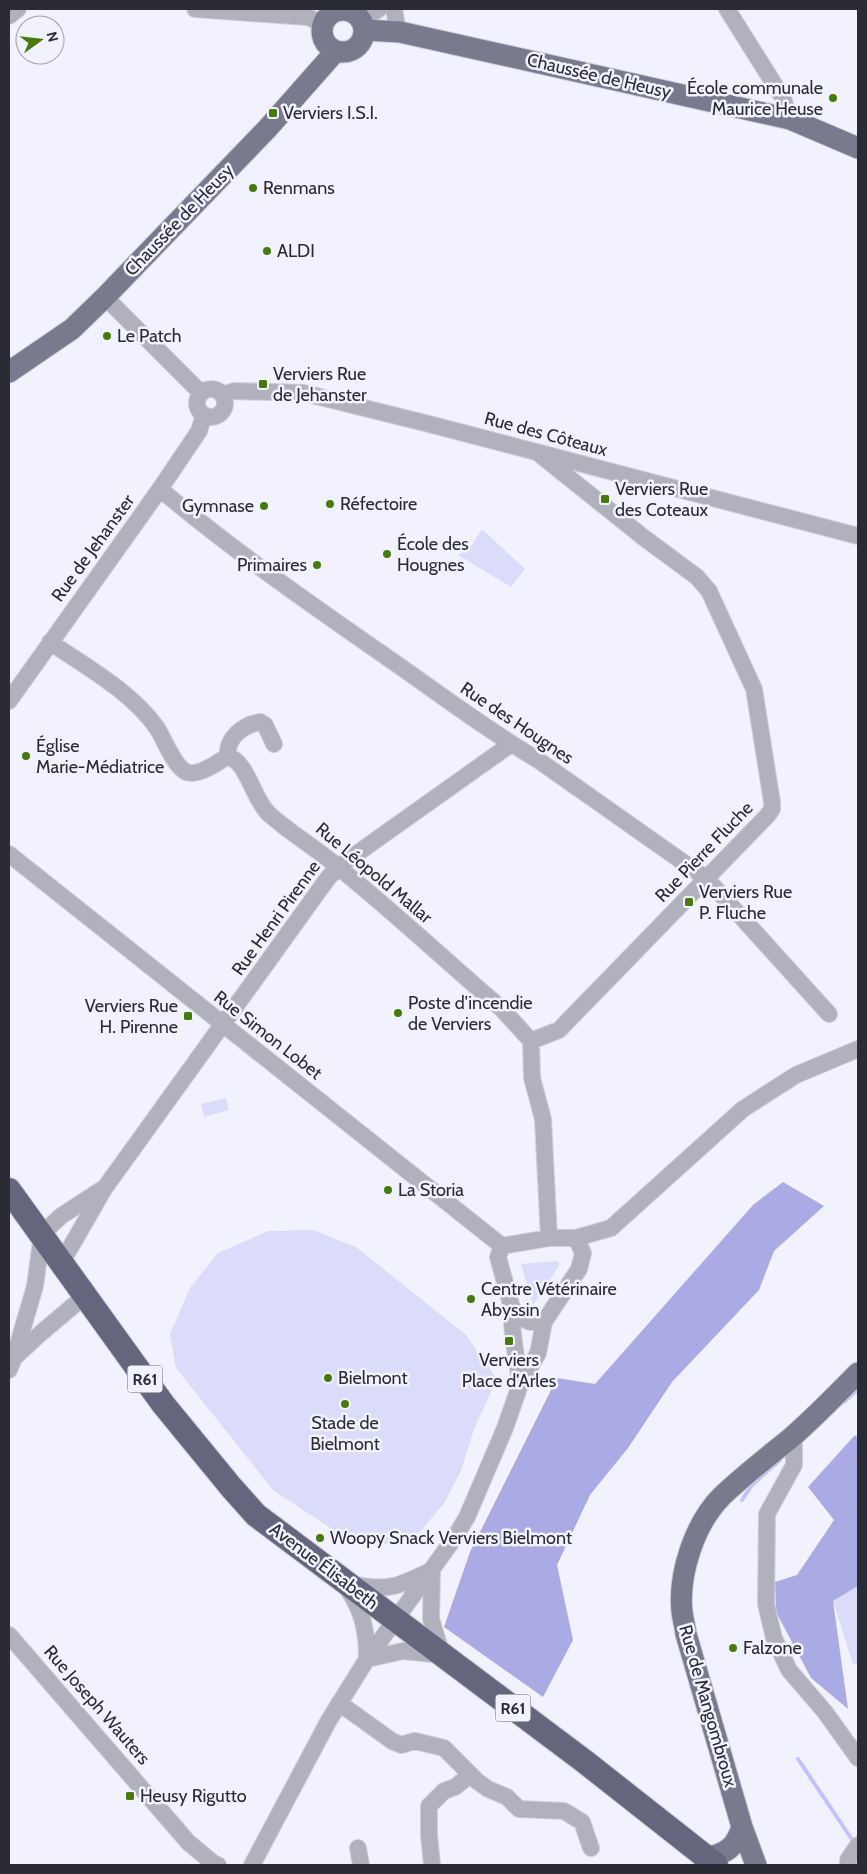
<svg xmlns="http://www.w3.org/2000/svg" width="867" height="1874" viewBox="0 0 867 1874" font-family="Cabin,sans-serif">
	<rect width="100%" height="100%" fill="#f1f2fd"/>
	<path fill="#dadcf9" d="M482 529 525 569 511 587 458 555 470 548Z
		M226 1098 229 1110 204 1117 201 1104Z
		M313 1230 356 1247 466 1335 497 1379 474 1429 461 1471 444 1503 421 1531 401 1545 353 1543 273 1490 176 1368 170 1334 190 1288 218 1253 268 1231Z
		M557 1261 560 1264 533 1305 521 1264Z
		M858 1586V1663L853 1664 833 1601Z"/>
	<path fill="#aaabe5" d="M783 1182 824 1206 774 1251 759 1290 672 1382 628 1448 590 1495 557 1565 573 1640 543 1697 444 1627 470 1552 557 1378 595 1384 753 1205Z
		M855 1435 858 1438V1586L833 1601 848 1709 811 1678 776 1612 775 1582 797 1575 834 1520 808 1487Z"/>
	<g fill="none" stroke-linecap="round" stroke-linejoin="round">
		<path stroke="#c2c3fe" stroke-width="4" d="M844 1402 858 1389
			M742 1500 752 1485 780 1460
			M798 1759 853 1841"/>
		<g stroke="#cdced9" stroke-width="18">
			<path id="minor" d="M195 9 307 17 323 23
				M394 9 397 26 400 32
				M727 9 783 98 790 119
				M9 16 18 9
				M361 20 379 9
				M105 297 201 393
				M197 403a14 14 0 1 1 28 0a14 14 0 1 1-28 0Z
				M222 395 234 391 304 393 433 425 858 536
				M160 489C231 549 309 603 385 656 436 691 485 729 538 760L707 879 829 1014
				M50 642C86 667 131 691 157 728 164 739 174 766 186 772 197 777 219 762 228 756 248 763 253 799 269 814 290 833 316 848 338 867 394 912 447 962 502 1009L531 1041 532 1078 543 1119 549 1238
				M9 701 160 489 199 431 204 415
				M228 756C226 738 243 725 260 722L265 725 274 744
				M9 854 502 1246
				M531 1041 559 1030 767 816 772 809V802L754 689 709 591 697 577 643 537 538 453
				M502 1246 549 1238H576L611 1228 743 1109 796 1075 858 1049
				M502 1246 498 1257 512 1308 523 1319 530 1322H544L579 1269 583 1253 576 1238
				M62 1262 104 1189 328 878 338 867 511 744
				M512 1308C510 1333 518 1360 520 1385
				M14 1358 41 1333 86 1295
				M9 1370 14 1358 35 1286 42 1234 61 1216 101 1190
				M794 1435V1465L767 1514 766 1604 774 1638 789 1670 825 1712 858 1758
				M353 1584C387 1592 400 1586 430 1571
				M347 1588C363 1611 367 1632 367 1659
				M9 1635 188 1842 213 1863 218 1865
				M367 1659 403 1651 442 1655 431 1619 432 1570
				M339 1703 392 1741 401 1745 415 1741 444 1748 477 1781 488 1789 507 1797 519 1809 564 1811 582 1822 591 1848
				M358 1848 361 1865
				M252 1865 329 1720 367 1659 453 1540 467 1517 505 1428 520 1385 538 1353 544 1322
				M432 1865 429 1835V1806L444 1791 455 1787 470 1775
				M848 1865V1860L858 1845"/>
		</g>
		<g stroke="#cdced9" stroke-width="23">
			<path id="major" d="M322 31a21 21 0 1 1 42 0a21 21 0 1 1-42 0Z
				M365 30 400 32 790 119 858 148
				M9 372 72 329 105 297 267 129 335 52
				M706 1858C727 1853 735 1848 742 1827
				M756 1865 742 1827 686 1634C685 1627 683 1619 682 1612 678 1573 695 1523 722 1496 744 1475 769 1456 792 1437 815 1417 836 1395 858 1373"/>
		</g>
		<g stroke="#cdced9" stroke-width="26">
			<path id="highway" d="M9 1190 163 1404 231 1487 256 1515 584 1761 716 1865"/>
		</g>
		<use href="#minor" stroke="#b0b1bc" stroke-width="16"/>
		<use href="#major" stroke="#797a8e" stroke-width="21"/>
		<use href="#highway" stroke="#65667d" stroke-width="24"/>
	</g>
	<g fill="#467b0b" stroke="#f1f2fd" stroke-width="2">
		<circle cx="833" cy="98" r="5"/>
		<rect x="268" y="108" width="10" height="10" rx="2.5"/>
		<circle cx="253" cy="188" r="5"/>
		<circle cx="267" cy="251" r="5"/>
		<circle cx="107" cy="336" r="5"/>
		<rect x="258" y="379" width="10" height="10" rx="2.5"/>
		<rect x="600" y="494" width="10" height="10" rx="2.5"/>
		<circle cx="330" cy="504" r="5"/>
		<circle cx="264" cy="506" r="5"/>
		<circle cx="387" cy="554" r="5"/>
		<circle cx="317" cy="565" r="5"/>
		<circle cx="26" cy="756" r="5"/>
		<rect x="684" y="897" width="10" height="10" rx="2.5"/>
		<circle cx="398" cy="1013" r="5"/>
		<rect x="183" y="1011" width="10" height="10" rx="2.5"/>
		<circle cx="388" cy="1190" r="5"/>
		<circle cx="471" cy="1299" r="5"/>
		<rect x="504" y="1336" width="10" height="10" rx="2.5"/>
		<circle cx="328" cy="1378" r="5"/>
		<circle cx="345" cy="1404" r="5"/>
		<circle cx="320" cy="1538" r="5"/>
		<circle cx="733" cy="1648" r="5"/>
		<rect x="125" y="1791" width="10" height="10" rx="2.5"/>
	</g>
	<g text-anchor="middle" stroke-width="5" stroke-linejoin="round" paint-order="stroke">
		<g fill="#f1f2fd" stroke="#666771" stroke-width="1">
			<rect x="127.5" y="1365.5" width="35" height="27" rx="4"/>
			<rect x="495.5" y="1694.5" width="35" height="27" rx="4"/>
		</g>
		<g font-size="16" font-weight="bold" fill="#2a2b35">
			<text x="145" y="1385">R61</text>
			<text x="513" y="1714">R61</text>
		</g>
		<g font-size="18" fill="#2a2b35" stroke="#f1f2fd">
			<text transform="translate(599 76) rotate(13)" y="6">Chaussée de Heusy</text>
			<text transform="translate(179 220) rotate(-46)" y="6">Chaussée de Heusy</text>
			<text transform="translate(546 434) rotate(15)" y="6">Rue des Côteaux</text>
			<text transform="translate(93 548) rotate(-54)" y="6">Rue de Jehanster</text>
			<text transform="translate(517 723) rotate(34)" y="6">Rue des Hougnes</text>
			<text transform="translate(704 852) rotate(-46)" y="6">Rue Pierre Fluche</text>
			<text transform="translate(374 873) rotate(40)" y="6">Rue Léopold Mallar</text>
			<text transform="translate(276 918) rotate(-54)" y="6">Rue Henri Pirenne</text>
			<text transform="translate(268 1035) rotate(38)" y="6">Rue Simon Lobet</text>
			<text transform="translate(324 1566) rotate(37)" y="6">Avenue Élisabeth</text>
			<text transform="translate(97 1705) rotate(49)" y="6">Rue Joseph Wauters</text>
			<text transform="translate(708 1706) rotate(74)" y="6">Rue de Mangombroux</text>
		</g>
		<g font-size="18" fill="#2a2b35" stroke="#f1f2fd" text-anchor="start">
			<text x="823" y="94" text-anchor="end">École communale<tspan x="823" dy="21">Maurice Heuse</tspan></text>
			<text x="283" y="119">Verviers I.S.I.</text>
			<text x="263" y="194">Renmans</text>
			<text x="277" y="257">ALDI</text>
			<text x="117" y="342">Le Patch</text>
			<text x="273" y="380">Verviers Rue<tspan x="273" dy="21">de Jehanster</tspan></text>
			<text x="615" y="495">Verviers Rue<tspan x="615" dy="21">des Coteaux</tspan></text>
			<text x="340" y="510">Réfectoire</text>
			<text x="254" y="512" text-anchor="end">Gymnase</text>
			<text x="397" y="550">École des<tspan x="397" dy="21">Hougnes</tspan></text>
			<text x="307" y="571" text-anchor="end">Primaires</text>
			<text x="36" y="752">Église<tspan x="36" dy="21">Marie-Médiatrice</tspan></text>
			<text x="699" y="898">Verviers Rue<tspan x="699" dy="21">P. Fluche</tspan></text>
			<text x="408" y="1009">Poste d'incendie<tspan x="408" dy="21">de Verviers</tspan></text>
			<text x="178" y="1012" text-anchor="end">Verviers Rue<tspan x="178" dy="21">H. Pirenne</tspan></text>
			<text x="398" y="1196">La Storia</text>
			<text x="481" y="1295">Centre Vétérinaire<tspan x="481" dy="21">Abyssin</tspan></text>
			<text x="509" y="1366" text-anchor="middle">Verviers<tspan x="509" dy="21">Place d'Arles</tspan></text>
			<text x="338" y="1384">Bielmont</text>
			<text x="345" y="1429" text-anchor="middle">Stade de<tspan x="345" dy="21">Bielmont</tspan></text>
			<text x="330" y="1544">Woopy Snack Verviers Bielmont</text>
			<text x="743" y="1654">Falzone</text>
			<text x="140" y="1802">Heusy Rigutto</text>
		</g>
	</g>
	<rect width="867" height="1874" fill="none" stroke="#2a2b35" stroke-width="20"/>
	<g transform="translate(40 40) rotate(75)"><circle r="24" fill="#f1f2fd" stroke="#a1a2ad"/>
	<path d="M0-4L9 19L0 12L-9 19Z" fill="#467b0b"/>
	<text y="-8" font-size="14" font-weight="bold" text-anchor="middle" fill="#2a2b35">N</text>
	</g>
</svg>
